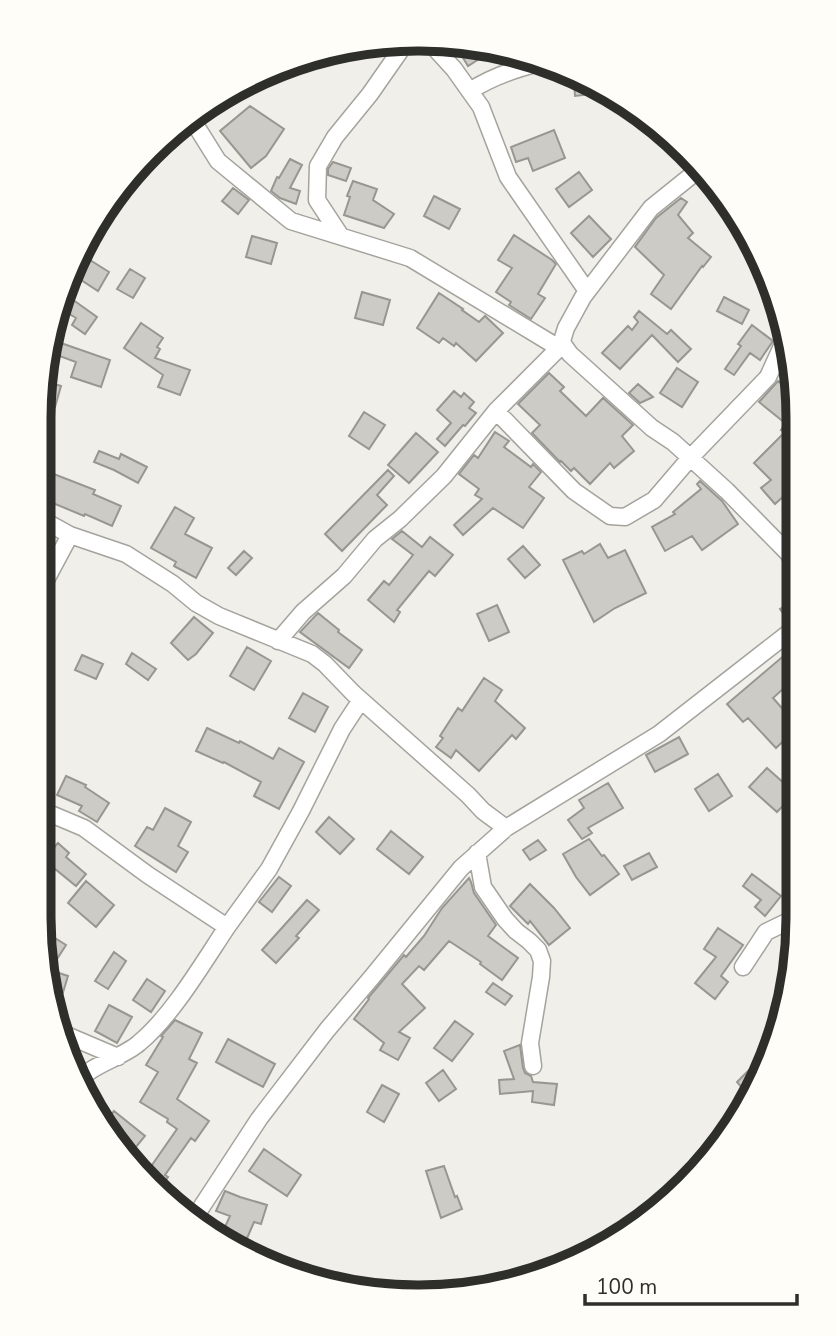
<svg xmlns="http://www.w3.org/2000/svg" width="837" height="1336" viewBox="0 0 837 1336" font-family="'Nunito Sans',sans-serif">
	<rect width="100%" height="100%" fill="#f1efe9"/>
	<path fill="#cdcbc6" stroke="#979690" stroke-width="2" d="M457 48 472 49 479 59 468 66Z
		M574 79 602 93 575 96Z
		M250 106 284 129 266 156 251 168 220 131Z
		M554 130 565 158 533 171 528 158 516 162 511 147Z
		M290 159 302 165 290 188 300 191 296 204 280 198 271 191 277 177 279 178Z
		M333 162 351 168 346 181 328 175V169Z
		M579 172 592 190 569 207 556 189Z
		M353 181 377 189 373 200 394 214 384 228 344 215 350 197 347 196Z
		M233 188 249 200 238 214 222 201Z
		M434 196 460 209 449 229 424 216Z
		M681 198 687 202 678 215 693 233 688 238 711 257 703 267 702 266 671 309 651 294 664 275 635 247 656 218Z
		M589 216 611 239 593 257 571 233Z
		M514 235 552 260 556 264 538 294 545 298 531 319 509 305 511 302 496 292 512 268 498 260Z
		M252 236 277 243 271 264 246 257Z
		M90 260 109 272 98 291 78 278Z
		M130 269 145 278 133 298 117 289Z
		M62 292 97 317 85 334 72 325 76 318 58 307Z
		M362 292 390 300 383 325 355 318Z
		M439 293 463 309 462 310 479 322 485 316 503 333 476 361 456 343 454 346 443 338 439 343 417 328Z
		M724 297 749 310 742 324 717 311Z
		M639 311 667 334 671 330 691 349 678 362 652 335 620 369 602 353 628 326 632 330 638 322 634 317Z
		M141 323 163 338 157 347 160 349 155 358 190 370 180 395 158 387 163 375 124 348Z
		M752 325 773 341 760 360 750 353 734 375 725 369 741 346 738 344Z
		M58 342 110 360 101 387 71 377 76 362 54 354Z
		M677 368 698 382 682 407 660 393Z
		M549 373 564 387 560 391 586 416 603 398 633 425 622 436 634 451 614 468 610 463 590 484 574 468 571 471 561 461 560 462 532 433 540 425 518 404Z
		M44 381 61 386 55 407 42 404V389Z
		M778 381 796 395 784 410 798 419 797 484 775 504 761 488 771 480 754 463 785 432 781 430 785 423 759 402Z
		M638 384 653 397 640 403 629 393Z
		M454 391 461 397 464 393 474 402 469 408 476 413 465 426 463 425 445 446 437 439 451 423 437 410Z
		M364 412 385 425 369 449 349 436Z
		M495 432 509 441 504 447 531 467 533 464 541 472 529 487 544 498 523 528 493 508 463 535 454 525 482 499 475 495 479 489 459 474 474 455 478 458Z
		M416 433 438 452 409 483 388 465Z
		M99 451 119 459 121 454 147 467 138 483 114 470 94 462Z
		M388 470 394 476 377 495 387 505 342 551 325 534Z
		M46 471 95 490 93 494 121 506 112 526 85 514 84 516 41 498V482Z
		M700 481 722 501 738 524 702 550 692 536 665 551 652 527 675 514 673 512 701 489 697 484Z
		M175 507 194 518 185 534 212 548 196 578 174 566 176 562 151 548Z
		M402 531 422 547 430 537 453 555 435 576 429 571 397 610 400 612 394 622 368 600 384 581 389 585 413 555 392 539Z
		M600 544 608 558 625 550 646 593 615 608 594 622 563 560 582 551 584 554Z
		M523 546 540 565 525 578 508 559Z
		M244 551 252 558 236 575 228 568Z
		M797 599V613L787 619 780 609Z
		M497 605 509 632 489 641 477 614Z
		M318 613 339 630 338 632 362 650 349 668 300 632Z
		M194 617 213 633 196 654 188 660 171 643Z
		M247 647 271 661 254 690 230 676Z
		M132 653 156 669 148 680 126 664Z
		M787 653 797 663 796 677 773 698 796 724V729L776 748 748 718 743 722 727 704Z
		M82 655 103 664 96 679 75 670Z
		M484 678 502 690 495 701 525 728 516 739 512 735 479 771 456 750 451 758 436 747 443 738 440 736 458 708 462 711Z
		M303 693 328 707 315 732 289 718Z
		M207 728 239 743 240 741 273 759 279 748 304 762 279 809 254 796 261 782 224 762 223 763 196 751Z
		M679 737 688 754 655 772 646 755Z
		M767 768 795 793 777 812 749 787Z
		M718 774 732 796 709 811 695 789Z
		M66 776 86 785 85 787 109 803 97 822 79 811 82 806 57 795Z
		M608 783 623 808 588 828 592 833 582 839 568 820 584 808 579 800Z
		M165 808 191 822 178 846 188 852 176 872 135 846 147 827 153 830Z
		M329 817 354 839 340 854 316 832Z
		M391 831 423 857 409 874 377 849Z
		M589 839 602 856 604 855 619 874 590 895 576 877 563 854Z
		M538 840 546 850 530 860 523 850Z
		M58 843 69 853 66 857 86 874 76 886 55 869 39 887V864Z
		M649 853 657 867 632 880 624 866Z
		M752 874 781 896 765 916 755 907 761 900 743 886Z
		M279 877 291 886 272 912 259 902Z
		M469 878 471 882 474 893 496 925 488 936 518 958 502 980 480 964 481 962 449 941 424 970 419 966 402 984 425 1008 399 1032 410 1038 398 1060 380 1050 384 1043 354 1019 369 999 368 998 404 955 406 957 424 936 442 908Z
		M86 881 114 905 96 927 68 903Z
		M530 884 554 908 570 928 549 945 530 921 528 924 510 906Z
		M307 900 319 910 296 936 299 938 276 963 262 950Z
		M718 928 743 945 721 976 728 982 715 999 695 983 716 957 704 949Z
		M47 933 66 945 50 970 68 976 61 999 51 996 42 941Z
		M114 952 126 961 108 989 95 981Z
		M147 979 165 991 151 1012 133 1000Z
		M493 983 512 996 505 1005 486 992Z
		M109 1005 132 1017 117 1043 95 1031Z
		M175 1020 202 1033 189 1059 197 1063 177 1099 209 1121 195 1141 191 1138 165 1175 168 1177 160 1189 145 1175 177 1129 167 1122 168 1119 140 1102 158 1072 146 1065 163 1037 161 1036Z
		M455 1021 473 1034 452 1061 434 1048Z
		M228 1039 275 1064 263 1087 216 1062Z
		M520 1045 523 1068 525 1073 531 1076 533 1082 557 1084 554 1105 532 1102 533 1091 500 1094 499 1080 514 1079 504 1051Z
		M754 1065 763 1074 750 1097 737 1082Z
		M443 1070 456 1089 439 1101 426 1083Z
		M382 1085 399 1094 384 1122 367 1112Z
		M114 1111 145 1136 131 1153 110 1137 104 1124Z
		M264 1149 301 1175 287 1196 249 1171Z
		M444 1166 455 1197 457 1196 462 1209 441 1218 426 1171Z
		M225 1191 240 1197 267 1205 261 1224 254 1222 242 1250 223 1241 228 1230 224 1229 230 1216 216 1211Z"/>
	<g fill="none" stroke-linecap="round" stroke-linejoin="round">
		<g stroke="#a5a39e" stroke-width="19">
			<path id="minor" d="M433 46 454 69 481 107 508 177 587 291
				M470 91C491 77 515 69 539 63
				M193 121 218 161 291 221 410 258 559 348
				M340 235 317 200 318 166 335 137 370 94 400 51 402 44
				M563 344 570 354 652 428 673 442 727 491 788 553 797 567
				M496 411 574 491 610 516 625 517 654 500 690 458 768 377 788 333
				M41 519 70 535 126 554 173 584 196 603 219 616 312 654 325 664 353 693 468 795 483 811 506 828
				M40 591 70 535
				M278 641 303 612 344 576 375 539 400 519 444 476 496 411 563 344 562 341 566 328 583 297 651 208 697 171
				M39 809 84 828 148 875 227 927C203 963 172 1016 139 1043 124 1057 90 1065 80 1080
				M477 853 483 887 505 919 516 931 529 941 538 950 542 961 541 977 530 1043 533 1066
				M227 927 269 869 301 811 342 729 361 700
				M743 967 766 932 795 918
				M57 1031 118 1057
				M193 1220 259 1119 327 1030 372 977 461 868 506 828 659 734 786 635 797 631"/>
		</g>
		<use href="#minor" stroke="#fff" stroke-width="16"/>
	</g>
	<path d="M0 0H837V1336H0ZM418 51H419A367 367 0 0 1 786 418V918A367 367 0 0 1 419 1285H418A367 367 0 0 1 51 918V418A367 367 0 0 1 418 51Z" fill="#fefdf7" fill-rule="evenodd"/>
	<path fill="none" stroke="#2e2e2b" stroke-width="9" d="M418 51H419A367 367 0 0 1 786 418V918A367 367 0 0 1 419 1285H418A367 367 0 0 1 51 918V418A367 367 0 0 1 418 51Z"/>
	<path d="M585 1294v10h212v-10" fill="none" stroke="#2e2e2b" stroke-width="3.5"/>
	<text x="596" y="1294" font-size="21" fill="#2e2e2b" stroke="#fefdf7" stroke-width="5" paint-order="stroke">100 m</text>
</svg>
